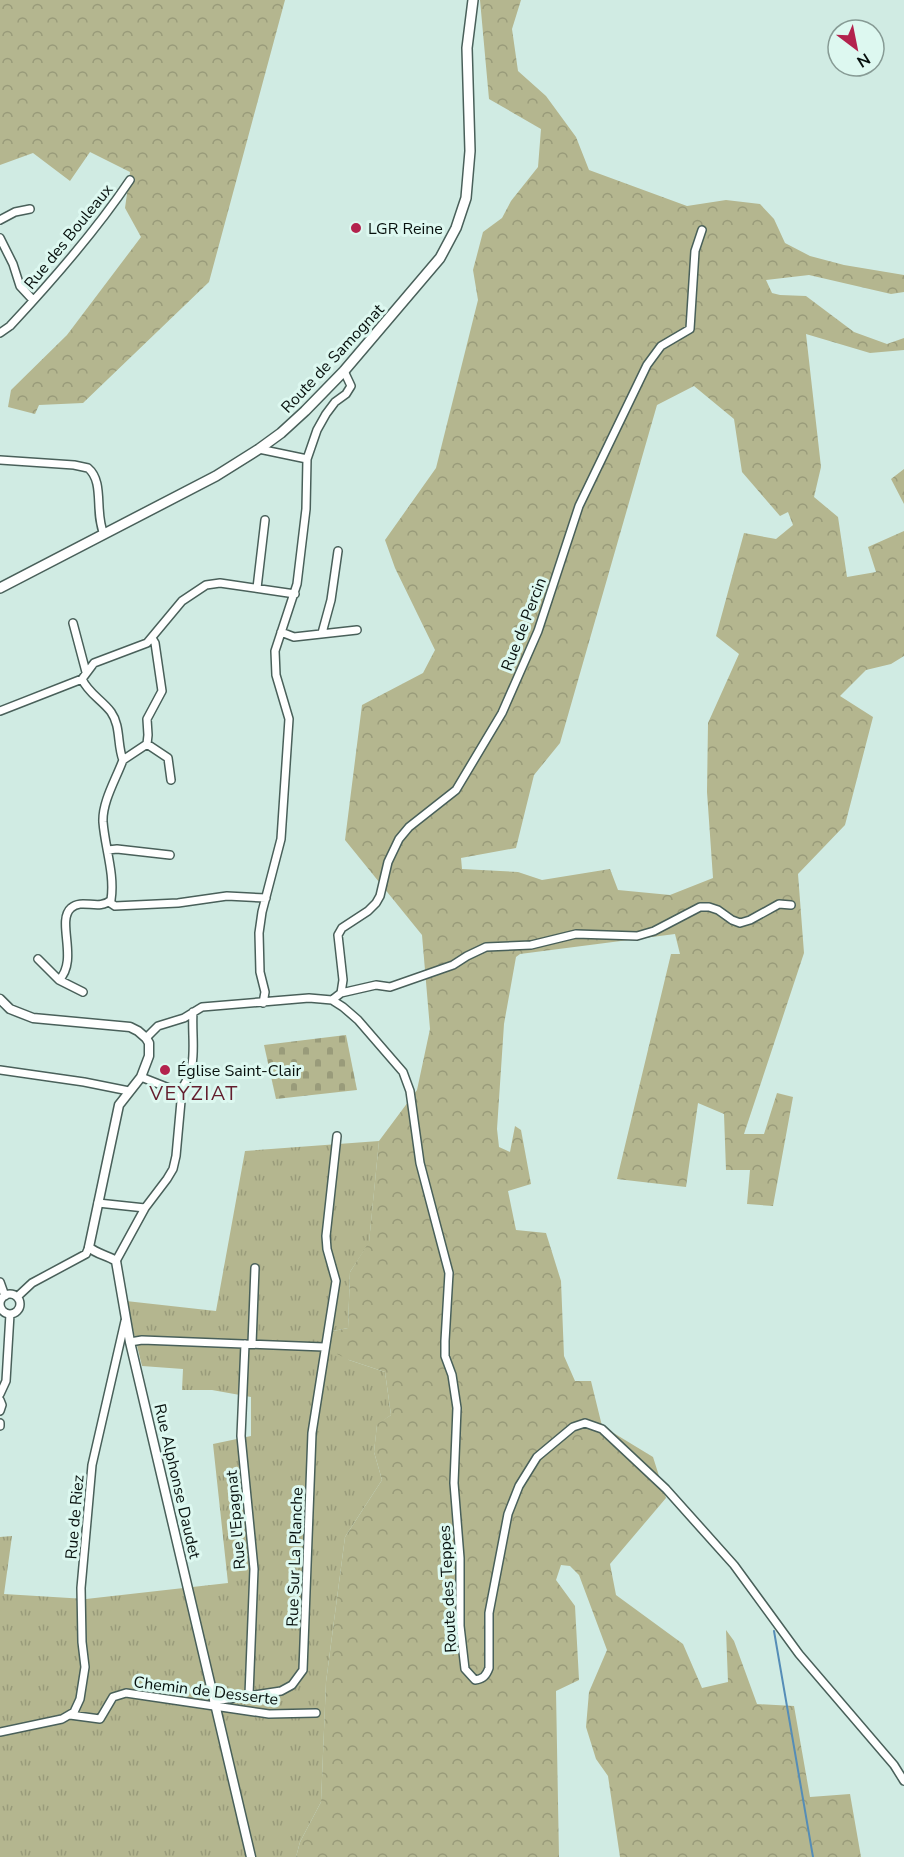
<svg xmlns="http://www.w3.org/2000/svg" width="904" height="1857" viewBox="0 0 904 1857" font-family="'Nunito Sans',sans-serif">
	<defs>
		<pattern id="grass-tufts" width="24" height="20" patternUnits="userSpaceOnUse" patternTransform="scale(1.5)"><rect width="24" height="20" fill="#b4b68f"/><path d="M3 7l-1-3M5 7V3M7 7l1-3M15 17l-1-3M17 17v-4M19 17l1-3" fill="none" stroke="#999b7a"/></pattern>
		<pattern id="forest-crowns" width="20" height="18" patternUnits="userSpaceOnUse" patternTransform="scale(1.5)"><rect width="20" height="18" fill="#b4b68f"/><path d="M2 6a3 3 0 1 1 6 0M12 15a3 3 0 1 1 6 0" fill="none" stroke="#999b7a"/></pattern>
		<pattern id="cemetery-stones" width="16" height="16" patternUnits="userSpaceOnUse" patternTransform="scale(1.5)"><rect width="16" height="16" fill="#b4b68f"/><path d="M2 7V4a2 2 0 0 1 4 0v3zM10 15v-3a2 2 0 0 1 4 0v3z" fill="#999b7a"/></pattern>
	</defs>
	<rect width="100%" height="100%" fill="#d0ebe3"/>
	<path fill="url(#grass-tufts)" d="M379 1141 369 1243 350 1272 348 1328 333 1331 349 1360 385 1372 391 1415 377 1425 374 1452 382 1480 345 1537 326 1682 321 1802 300 1842 296 1857H0V1537L12 1536 4 1594 86 1599 228 1583 213 1444 251 1436V1397L212 1390H182L183 1369 142 1366 126 1301 216 1311 245 1151Z"/>
	<path fill="url(#forest-crowns)" fill-rule="evenodd" d="M0 0H285L209 282 83 403 39 405 35 414 8 407 11 390 67 335 141 237 125 208 130 172 90 152 70 181 33 153 0 165Z
		M480 0H521L512 29 518 71 546 96 576 137 589 170 687 206 726 200 760 204 774 219 785 243 810 256 844 265 904 275V292L891 294 809 275 766 280 772 293 780 295 806 296 854 332 887 344 904 338V350L870 353 806 334 821 467 814 497 838 517 847 577 876 572 868 547 904 531V656L891 664 866 670 840 696 873 717 845 825 798 874 804 953 744 1134H764L777 1093 793 1097 773 1206 747 1204 750 1170H726L724 1114 698 1103 686 1187 617 1179 671 954H680L675 934 520 954 516 957 504 1024 497 1129 499 1147 510 1152 515 1126 521 1130 531 1184 508 1191 516 1230 546 1233 561 1281 564 1356 575 1381H591L602 1426 653 1457 666 1498 610 1564 616 1595 683 1644 702 1688 728 1682 726 1630 734 1641 757 1704 794 1706 810 1797 850 1794 861 1857H620L608 1776 596 1759 586 1727 589 1692 607 1650 579 1575 570 1566 561 1565 556 1580 575 1606 579 1680 556 1691 559 1857H296L300 1842 321 1802 326 1682 345 1537 382 1480 374 1452 377 1424 391 1415 385 1372 349 1360 337 1354 333 1331 348 1328 350 1272 369 1242 379 1141 417 1090 430 1029 422 935 345 840 362 705 423 673 435 650 395 568 385 540 436 468 478 300 473 270 483 232 502 218 511 201 538 167 541 129 489 99ZM694 386 734 419 742 472 780 516 788 512 793 525 776 539 744 533 716 636 739 654 708 723 707 792 713 878 670 895 618 890 610 869 542 880 518 872 462 869 461 858 516 848 534 775 560 743 657 405Z
		M904 469V504L891 479Z"/>
	<path fill="url(#cemetery-stones)" d="M346 1035 357 1090 276 1099 264 1045Z"/>
	<g fill="none" stroke-linecap="round" stroke-linejoin="round">
		<path stroke="#558db7" stroke-width="2" d="M774 1631 813 1857"/>
		<g stroke="#49605a" stroke-width="10">
			<path id="minor" d="M0 220 15 212 30 209
				M0 238 13 264 20 286 33 300
				M0 333 10 326C53 280 95 232 130 180
				M259 449 307 459
				M0 460 74 465 88 468C105 482 94 513 104 534
				M257 588 265 520
				M73 623 86 672
				M281 632 294 637 357 630
				M322 633 331 600 338 551
				M0 711 82 679 94 663 147 643 182 601 206 585 220 583 295 594
				M147 744 168 758 171 780
				M123 760 147 744 148 735 147 719 162 691 155 643 152 638
				M108 850 117 849 170 855
				M109 902 115 906 178 903 227 896 266 898
				M38 959 59 980 83 992
				M59 980C79 960 56 921 71 908 82 898 99 911 111 900 115 874 105 848 103 822 102 802 116 779 123 760 117 745 121 726 111 712 102 700 88 693 82 679
				M341 993 376 985 390 987 453 965 467 956 486 947 531 945 576 934 637 936 654 931 700 907H709L718 910 732 920 740 923 750 920 779 904 791 905
				M332 1000 341 993 343 980 338 935 342 928 368 911 376 903 380 896 388 862 399 839 409 827 456 790 502 713 538 631 579 506 647 365 661 346 690 329 695 251 702 230
				M263 1003 265 992 260 972 259 933 262 912 281 839 289 719 276 675 275 651 297 584 306 509 307 459 317 430 326 414 335 402 346 394 351 386 344 371
				M146 1038 158 1026 184 1018 202 1007 309 998 332 1000 343 1007 358 1020 403 1072 410 1091 420 1163 449 1273 445 1341V1356L452 1375 457 1408 454 1483 460 1558V1626L465 1669 475 1680C483 1679 486 1676 489 1668V1613L508 1514 519 1486 537 1457 573 1427 585 1423 602 1429 666 1489 734 1565 799 1654 894 1765 904 1781
				M0 1070 84 1082 129 1091
				M141 1077 179 1092
				M179 1092C200 1067 191 1042 193 1012
				M98 1203 145 1208
				M116 1261 145 1208 167 1179 173 1169 176 1156 181 1101 179 1092
				M0 1282 5 1296
				M0 1304a10 10 0 1 1 20 0a10 10 0 1 1-20 0Z
				M17 1297 32 1283 86 1254 89 1247
				M130 1342 142 1340 324 1347
				M245 1344 241 1436 254 1569 249 1695
				M252 1344 255 1268
				M0 1394 6 1381 10 1314
				M0 1400 2 1405 0 1411
				M0 1423V1426
				M214 1701 281 1691 292 1685 303 1670 312 1433 336 1281 327 1249 326 1236 337 1136
				M70 1715 100 1719 113 1697 126 1693 269 1714 316 1713
				M0 1732 62 1719 74 1712 80 1699 85 1667 82 1642 81 1588 92 1465 125 1321"/>
		</g>
		<g stroke="#49605a" stroke-width="11">
			<path id="tertiary" d="M0 999 10 1009 33 1018 130 1027 138 1031 146 1038 149 1043V1056L141 1077 119 1105 89 1247C96 1254 107 1255 116 1261L130 1342 251 1857"/>
		</g>
		<g stroke="#49605a" stroke-width="12">
			<path id="secondary" d="M0 588 216 476 259 449 281 433 305 411 344 371 440 258 456 228 466 198 470 151 467 48 473 0"/>
		</g>
		<use href="#minor" stroke="#fff" stroke-width="7"/>
		<use href="#tertiary" stroke="#fff" stroke-width="8"/>
		<use href="#secondary" stroke="#fff" stroke-width="9"/>
	</g>
	<g fill="#b3224d" stroke="#ddf8f0" stroke-width="2">
		<circle cx="356" cy="228" r="6"/>
		<circle cx="165" cy="1070" r="6"/>
	</g>
	<g text-anchor="middle" stroke-width="6" stroke-linejoin="round" paint-order="stroke">
		<g font-size="16" fill="#07100d" stroke="#ddf8f0" text-anchor="start">
			<text x="368" y="234">LGR Reine</text>
			<text x="177" y="1076">Église Saint-Clair</text>
		</g>
		<g font-size="16" fill="#07100d" stroke="#ddf8f0">
			<text transform="translate(68 236) rotate(-51)" y="6">Rue des Bouleaux</text>
			<text transform="translate(332 358) rotate(-47)" y="6">Route de Samognat</text>
			<text transform="translate(523 624) rotate(-69)" y="6">Rue de Percin</text>
			<text transform="translate(178 1481) rotate(77)" y="6">Rue Alphonse Daudet</text>
			<text transform="translate(74 1517) rotate(-85)" y="6">Rue de Riez</text>
			<text transform="translate(235 1520) rotate(-95)" y="6">Rue l'Epagnat</text>
			<text transform="translate(294 1557) rotate(-88)" y="6">Rue Sur La Planche</text>
			<text transform="translate(447 1589) rotate(-93)" y="6">Route des Teppes</text>
			<text transform="translate(206 1690) rotate(7)" y="6">Chemin de Desserte</text>
		</g>
		<g font-size="20" letter-spacing="1.5" fill="#631e2e" stroke="#ddf8f0">
			<text x="194" y="1100">VEYZIAT</text>
		</g>
	</g>
	<g transform="translate(856 48) rotate(148)"><circle r="28" fill="#ddf8f0" stroke="#879b95" stroke-width="1.5"/>
	<path d="M0-4.5L10 22L0 15L-10 22Z" fill="#b3224d"/>
	<text y="-9" font-size="16" font-weight="bold" text-anchor="middle" fill="#07100d">N</text>
	</g>
</svg>
